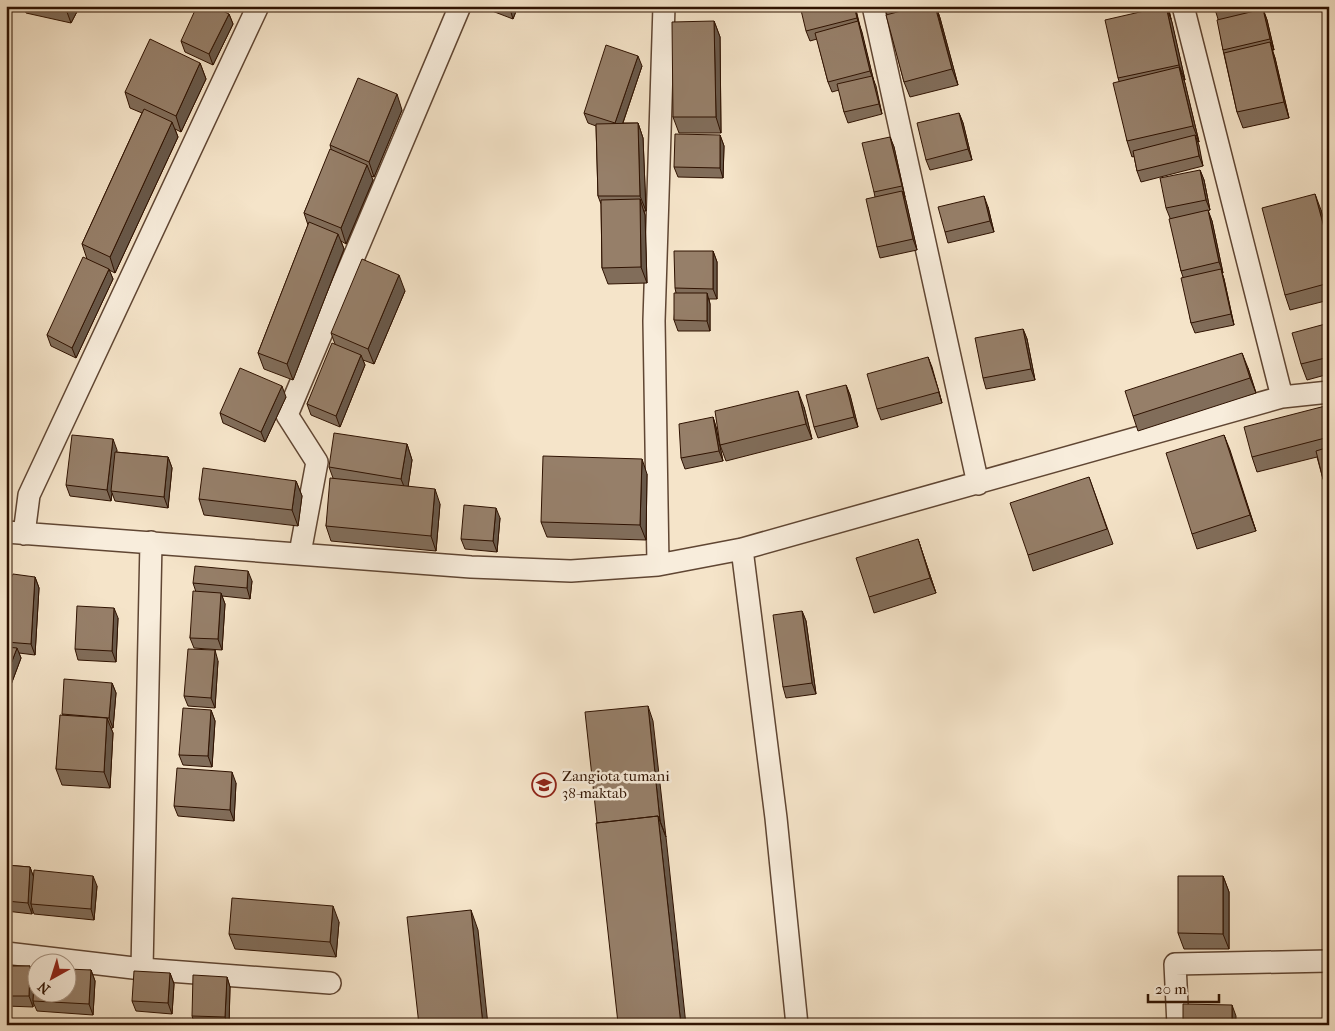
<svg xmlns="http://www.w3.org/2000/svg" width="1335" height="1031" viewBox="0 0 1335 1031" font-family="'IM FELL French Canon',serif">
	<rect width="100%" height="100%" fill="#f5e4c9"/>
	<filter id="stains"><feTurbulence type="fractalNoise" baseFrequency=".004" numOctaves="4"/><feColorMatrix values="0 0 0 0 .2 0 0 0 0 .09 0 0 0 0 .02 0 0 0 .5 -.17"/></filter>
	<radialGradient id="worn" r=".72"><stop offset=".6" stop-color="#630" stop-opacity="0"/><stop offset="1" stop-color="#630" stop-opacity=".3"/></radialGradient>
	<g fill="none" stroke-linecap="round" stroke-linejoin="round">
		<g stroke="#604633" stroke-width="24">
			<path id="street" d="M873 6 978 484
				M1183 6 1282 397
				M6 532 471 567 571 571 658 565 742 549 1282 397 1329 392
				M24 534 29 495 258 6
				M742 549 776 818 797 1025
				M300 553 317 462 287 415 460 6
				M658 565 654 321 664 6
				M6 953 142 969 330 983
				M142 969 151 542
				M1178 1025 1175 964 1329 961"/>
		</g>
		<use href="#street" stroke="#f8eddc" stroke-width="21"/>
	</g>
	<path fill="#816d5a" stroke="#2f1201" d="M24 6H80L71 23 26 13Z
		M479 6H518L513 19Z
		M855 6 882 114 848 123 844 112 839 90 832 92 828 82 817 39 810 41 806 31Z
		M885 6H936L940 18 958 85 910 97 904 82 887 15Z
		M1168 6 1185 80H1184L1199 142H1197L1203 166 1141 182 1137 171 1134 156 1132 157 1127 141 1119 81 1118 78Z
		M1214 6H1259L1260 10 1263 9 1267 20 1274 50H1272L1275 58 1289 118 1243 128 1237 112 1223 50 1218 19Z
		M229 14 233 24 213 65 185 52 181 41Z
		M714 21 720 37 721 133H679L673 117Z
		M200 63 206 79 181 132 175 129 178 137 115 273 109 270 113 279 76 358 51 346 47 335 87 259 82 244 142 113 130 108 125 92Z
		M642 66 623 123H638L643 138 646 211H644L645 215 647 283 608 284 602 268 601 204 598 196 596 126 588 123 584 113Z
		M402 110 374 177 371 176 373 180 346 244 341 241 344 249 293 380 264 369 258 353 308 225 304 213 331 149 330 145Z
		M959 113 963 123 972 160 930 170 926 160Z
		M720 135 724 146 723 178 678 177 674 167Z
		M890 137 894 147 905 197 917 250 880 258 877 247 875 197 874 192Z
		M1200 170 1204 180 1210 210 1208 211 1212 221 1223 273H1222L1224 279 1234 325 1195 333 1191 323 1183 277 1181 271 1170 218 1166 208Z
		M988 207 994 232 948 243 945 232Z
		M1321 210 1329 240V300L1290 310 1285 295Z
		M713 251 717 262V299H709L710 304V331H678L674 320 676 293 675 288Z
		M405 291 374 364 363 360 365 365 340 427 311 415 307 404 335 344 331 333Z
		M1329 323V374L1307 380 1301 364Z
		M1023 329 1027 339 1035 380 986 389 983 378Z
		M928 357 942 403 881 420 877 409Z
		M1248 368 1256 393 1138 431 1133 416Z
		M846 385 850 395 858 427 818 438 814 427Z
		M286 397 265 442 223 423 220 413Z
		M1329 405V489H1327L1323 479 1317 457 1257 472 1252 457Z
		M804 407 812 439 726 461 720 445Z
		M713 417 716 427 723 461 685 469 681 458Z
		M1224 435 1256 531 1197 549 1192 534Z
		M407 444 412 460 408 486 440 504 436 551 331 541 326 526 333 478 329 467Z
		M117 450 116 452 168 457 172 468 168 508 115 501 112 493 111 501 70 496 66 485Z
		M647 474 646 540 547 537 541 522Z
		M1089 477 1113 544 1033 571 1028 555Z
		M296 481 302 496 298 526 204 515 199 499Z
		M500 518 497 552 465 549 461 539Z
		M918 539 936 593 874 613 869 597Z
		M35 577 39 588 35 655 19 653 21 658 6 698V588Z
		M252 581 250 599 222 596 225 604 222 650 194 648 190 638 196 592 193 583Z
		M802 611 806 621 816 694 786 698 783 687Z
		M118 618 116 662 78 660 75 649Z
		M218 661 215 708 188 706 184 696Z
		M112 683 116 693 113 728H111L113 733 110 788 62 785 56 769 62 715Z
		M211 710 215 721 212 767 183 765 179 755Z
		M236 783 234 821 178 816 174 806Z
		M6 865 30 867 33 876 97 886 94 920 34 914 32 908V914L6 911Z
		M1223 876 1229 892V949H1184L1178 933Z
		M339 922 336 957 235 949 229 934Z
		M6 966H30L34 977 91 970 95 981 93 1015 37 1011 33 1002V1007L6 1006Z
		M170 973 174 984 172 1014 136 1011 132 1001Z
		M227 977 230 987 229 1025H195L192 1016Z"/>
	<path fill="#69594a" stroke="#2f1201" d="M71 6H80L71 23 67 12Z
		M511 6H518L513 19 510 9Z
		M854 6H855L860 28 857 18Z
		M936 6 940 18 958 85 952 69Z
		M1166 6 1172 22 1185 80 1179 65Z
		M1167 6H1168L1171 19Z
		M1263 9 1267 20 1274 50 1270 39Z
		M229 14 233 24 213 65 209 54Z
		M714 21 720 37 721 133 716 117Z
		M858 21 862 32 874 82 870 71Z
		M1270 42 1275 58 1289 118 1284 102Z
		M638 56 642 66 619 134 615 123Z
		M200 63 206 79 181 132 176 116Z
		M1179 67 1185 83 1199 142 1193 126Z
		M872 76 876 86 882 114 879 104Z
		M397 94 402 110 374 177 369 162Z
		M959 113 963 123 972 160 968 149Z
		M172 122 178 137 115 273 110 257Z
		M638 123 643 138 646 211 640 196Z
		M720 135 724 146 723 178 720 168Z
		M1195 135 1199 145 1203 166 1199 156Z
		M890 137 894 147 905 197 902 186Z
		M367 165 373 180 346 244 341 228Z
		M1200 170 1204 180 1210 210 1206 200Z
		M902 191 906 201 917 250 913 239Z
		M1315 194 1321 210 1329 240V246Z
		M984 196 988 207 994 232 990 221Z
		M640 199 645 215 647 283 641 267Z
		M1208 210 1212 221 1223 273 1219 262Z
		M338 234 344 249 293 380 287 364Z
		M713 251 717 262V299L713 289Z
		M109 269 113 279 76 358 72 348Z
		M1221 269 1224 279 1234 325 1231 314Z
		M399 275 405 291 374 364 368 349Z
		M707 293 710 304V331L707 321Z
		M1023 329 1027 339 1035 380 1031 369Z
		M1242 353 1248 368 1256 393 1250 378Z
		M361 355 365 365 340 427 336 416Z
		M928 357 932 367 942 403 939 392Z
		M846 385 850 395 858 427 854 417Z
		M282 386 286 397 265 442 261 432Z
		M798 391 804 407 812 439 806 424Z
		M713 417 716 427 723 461 719 451Z
		M1224 435 1230 450 1256 531 1250 515Z
		M113 439 117 450 112 491H111L112 493 111 501 107 490Z
		M407 444 412 460 407 494 401 479Z
		M168 457 172 468 168 508 164 497Z
		M642 459 647 474 646 540 640 525Z
		M296 481 302 496 298 526 292 510Z
		M435 489 440 504 436 551 431 536Z
		M496 508 500 518 497 552 493 541Z
		M918 539 936 593 930 578Z
		M248 571 252 581 250 599 247 588Z
		M35 577 39 588 35 655 31 644Z
		M221 593 225 604 222 650 218 639Z
		M114 608 118 618 116 662 112 651Z
		M802 611 806 621 816 694 812 683Z
		M17 648 21 658 6 698V677Z
		M215 650 218 661 215 708 211 698Z
		M112 683 116 693 113 728 109 718Z
		M648 706 653 721 666 837 660 821Z
		M211 710 215 721 212 767 208 756Z
		M107 718 113 733 110 788 104 772Z
		M232 772 236 783 234 821 230 810Z
		M658 816 666 837 686 1025H681Z
		M30 867 34 878 31 904 32 908V914L28 903Z
		M93 876 97 886 94 920 91 909Z
		M1223 876 1229 892V949L1223 934Z
		M333 906 339 922 336 957 330 942Z
		M471 910 478 930 488 1025H483Z
		M30 966 34 977 33 1007 29 996Z
		M91 970 95 981 93 1015 89 1004Z
		M170 973 174 984 172 1014 168 1003Z
		M227 977 230 987 229 1025H228L225 1017Z
		M1232 1005 1236 1016V1025H1232Z"/>
	<path fill="#967f69" stroke="#2f1201" d="M39 6H71L67 12Z
		M197 6H213L229 14 209 54 181 41Z
		M503 6H511L510 9Z
		M800 6H854L857 18 806 31Z
		M885 6H894L885 8Z
		M920 6H935L952 69 904 82 886 15Z
		M1143 6H1167V9L1166 6 1144 11Z
		M1166 6 1179 65 1118 78 1105 20Z
		M1214 6H1238L1215 12Z
		M1263 9 1270 39 1223 50 1217 20Z
		M714 21 716 117H673L672 22Z
		M858 21 870 71 828 82 815 33Z
		M150 39 200 63 176 116 125 92Z
		M1270 42 1284 102 1237 112 1224 53Z
		M606 45 638 56 615 123 584 113Z
		M1179 67 1193 126 1127 141 1113 83Z
		M872 76 879 104 844 112 837 84Z
		M358 78 397 94 369 162 330 145Z
		M144 109 172 122 110 257 82 244Z
		M959 113 968 149 926 160 917 123Z
		M638 123 640 196H598L596 124Z
		M675 134 720 135V168L674 167Z
		M1195 135 1199 156 1137 171 1133 151Z
		M890 137 902 186 874 192 862 143Z
		M330 149 367 165 341 228 304 213Z
		M1200 170 1206 200 1166 208 1160 178Z
		M902 191 913 239 877 247 866 199Z
		M1315 194 1329 246V283L1285 295 1262 208Z
		M984 196 990 221 945 232 938 207Z
		M640 199 641 267 602 268 601 200Z
		M1208 210 1219 262 1181 271 1169 219Z
		M309 222 338 234 287 364 258 353Z
		M674 251H713V289L675 288Z
		M83 257 109 269 72 348 47 335Z
		M362 259 399 275 368 349 331 333Z
		M1221 269 1231 314 1191 323 1181 278Z
		M674 293H707V321L674 320Z
		M1329 323V357L1301 364 1292 333Z
		M1023 329 1031 369 983 378 975 338Z
		M332 343 361 355 336 416 307 404Z
		M1242 353 1250 378 1133 416 1125 391Z
		M928 357 939 392 877 409 867 374Z
		M240 368 282 386 261 432 220 413Z
		M846 385 854 417 814 427 806 395Z
		M798 391 806 424 720 445 715 411Z
		M1329 405V437L1252 457 1244 427Z
		M713 417 719 451 681 458 679 424Z
		M334 433 407 444 401 479 329 467Z
		M72 435 113 439 107 490 66 485Z
		M1224 435 1250 515 1192 534 1166 453Z
		M1329 447V477L1323 479 1316 451Z
		M115 452 168 457 164 497 111 491Z
		M543 456 642 459 640 525 541 522Z
		M203 468 296 481 292 510 199 499Z
		M1089 477 1107 529 1028 555 1010 503Z
		M330 478 435 489 431 536 326 526Z
		M464 505 496 508 493 541 461 539Z
		M918 539 930 578 869 597 856 558Z
		M195 566 248 571 247 588 193 583Z
		M13 574 35 577 31 644 6 642V588Z
		M193 591 221 593 218 639 190 638Z
		M77 606 114 608 112 651 75 649Z
		M802 611 812 683 783 687 773 615Z
		M6 647 17 648 6 677Z
		M188 649 215 650 211 698 184 696Z
		M64 679 112 683 109 718 62 714Z
		M648 706 660 821 658 816 597 823 585 712Z
		M183 708 211 710 208 756 179 755Z
		M60 715 107 718 104 772 56 769Z
		M177 768 232 772 230 810 174 806Z
		M658 816 681 1025H603L618 1023 596 823Z
		M6 865 30 867 28 903 6 901Z
		M34 870 93 876 91 909 31 904Z
		M1178 876H1223V934L1178 933Z
		M232 898 333 906 330 942 229 934Z
		M471 910 483 1025H419L407 917Z
		M6 966H30L29 996H6Z
		M35 967H38V994H68V969L91 970 89 1004 33 1001Z
		M134 971 170 973 168 1003 132 1001Z
		M193 975 227 977 225 1017 192 1016Z
		M1183 1004 1232 1005V1025H1183Z"/>
	<defs>
		<g id="school-ring" transform="scale(1.25)"><circle r="9.5" fill="#f8eddc" stroke="#8f2418" stroke-width="1.5"/><path d="M0-5L7-2L0 1L-7-2ZM-4 1L0 2.5L4 1V4Q0 6-4 4Z" fill="#8f2418"/></g>
	</defs>
	<g fill-rule="evenodd">
		<use href="#school-ring" x="544" y="785"/>
	</g>
	<g text-anchor="middle" stroke-width="5" stroke-linejoin="round" paint-order="stroke">
		<g font-size="15" fill="#2f1201" stroke="#f8eddc" text-anchor="start">
			<text x="562" y="781">Zangiota tumani<tspan x="562" dy="17">38-maktab</tspan></text>
		</g>
	</g>
	<rect width="1335" height="1031" fill="none" stroke="#f5e4c9" stroke-width="25"/>
	<rect x="8" y="8" width="1320" height="1016" fill="none" stroke="#2f1201" stroke-width="2.5"/>
	<rect x="12" y="12" width="1310" height="1006" fill="none" stroke="#2f1201"/>
	<g transform="translate(52 978) rotate(219)"><circle r="24" fill="#f8eddc" stroke="#a89584"/>
	<path d="M0-4L9 19L0 12L-9 19Z" fill="#8f2418"/>
	<text y="-8" font-size="14" font-weight="bold" text-anchor="middle" fill="#2f1201">N</text>
	</g>
	<path d="M1148 994v8h71v-8" fill="none" stroke="#2f1201" stroke-width="2.5"/>
	<text x="1155" y="994" font-size="15" fill="#2f1201" stroke="#f8eddc" stroke-width="4" paint-order="stroke">20 m</text>
	<rect width="100%" height="100%" filter="url(#stains)"/>
	<rect width="100%" height="100%" fill="url(#worn)"/>
</svg>
